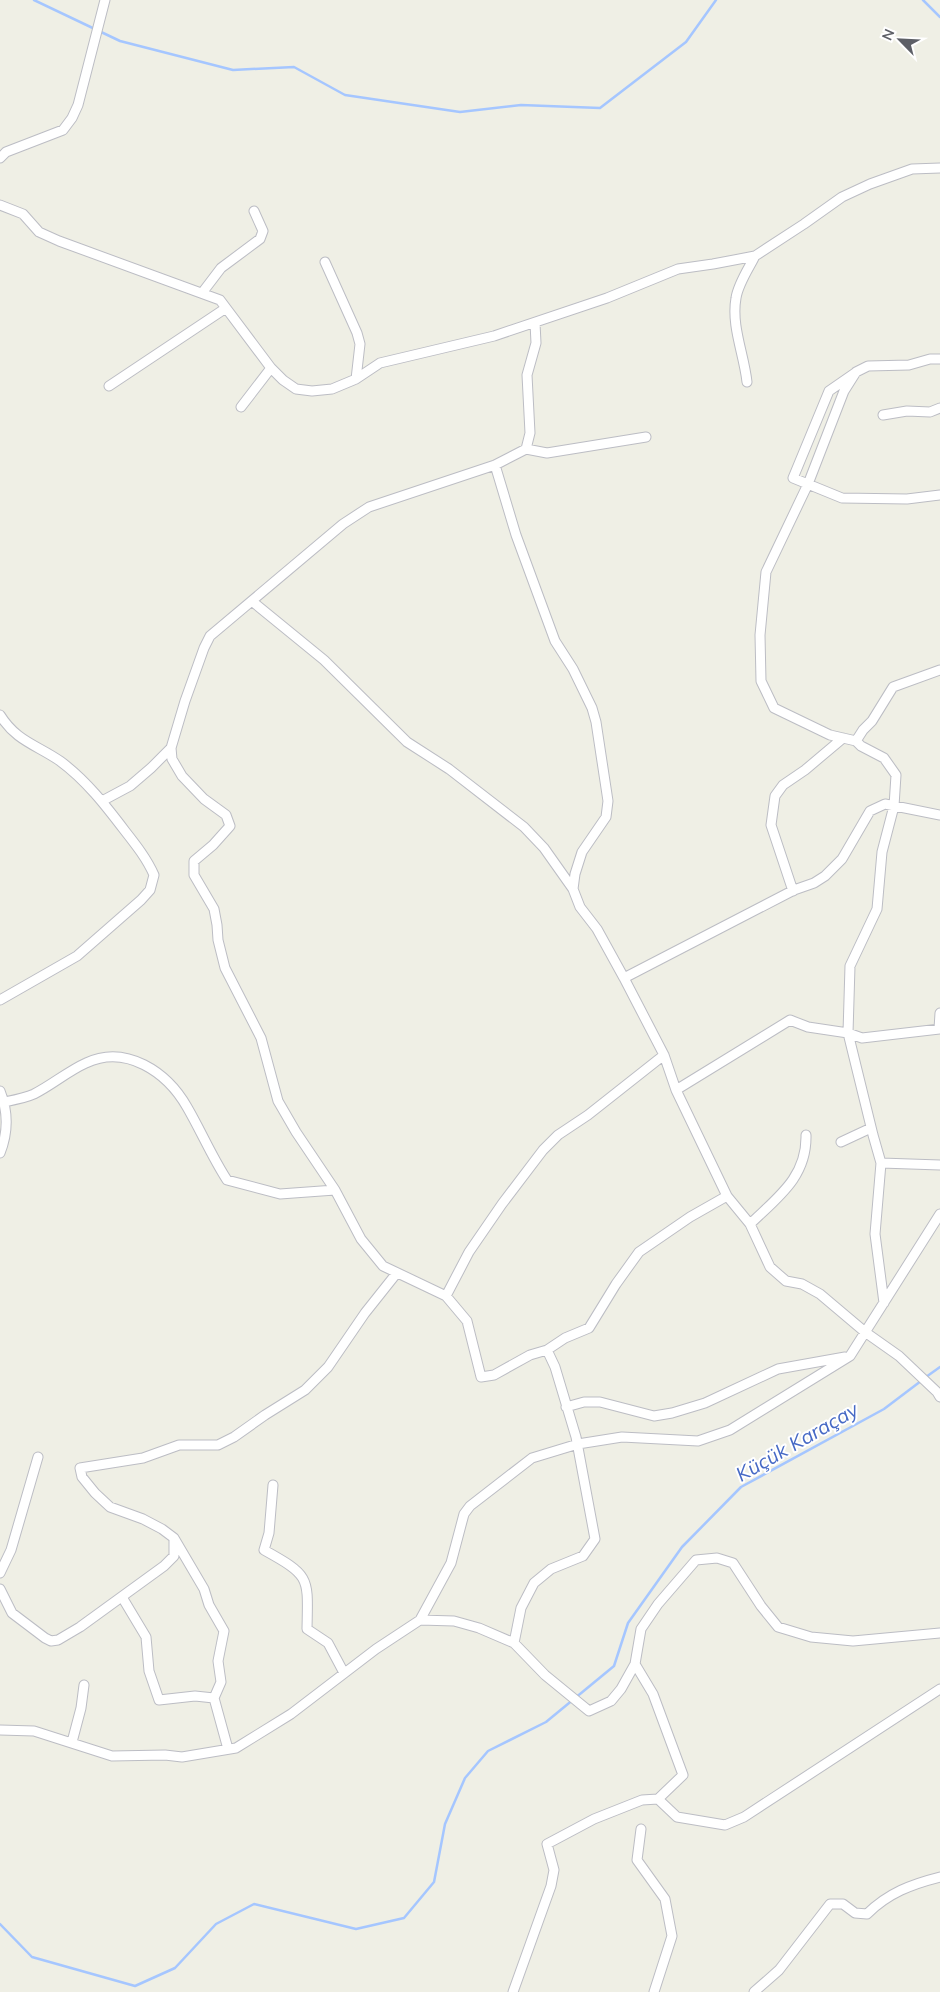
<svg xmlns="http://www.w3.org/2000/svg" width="940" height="1992" viewBox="0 0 940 1992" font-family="Mulish,sans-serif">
	<rect width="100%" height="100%" fill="#efefe5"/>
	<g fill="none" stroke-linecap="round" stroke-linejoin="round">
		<path stroke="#a5c6ff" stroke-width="2.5" d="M34 0 120 41 233 70 294 67 345 95 460 112 521 105 600 108 686 42 716 0
			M923 0 940 17
			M926 1377 940 1367
			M0 1924 32 1957 135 1986 175 1968 216 1924 254 1904 356 1929 404 1918 434 1882 445 1824 465 1778 488 1751 546 1722 614 1666 628 1623 682 1547 741 1487 884 1409 921 1381"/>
		<g stroke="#bcbdc4" stroke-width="11">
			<path id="minor" d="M0 158 6 152 63 130 72 118 78 105 105 0
				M0 205 23 214 39 232 59 241 220 300 271 368 283 380 296 389 312 391 332 389 356 379 380 363 494 336 607 298 678 269 713 264 755 256 804 224 842 197 870 184 912 169 940 168
				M325 262 357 333 360 344 356 379
				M202 293 221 268 260 239 263 231 254 211
				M855 373 829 391 793 478 842 498 907 499 940 495
				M747 382C744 354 731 326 736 298 738 284 749 268 755 256
				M109 386 226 308
				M241 407 271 368
				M883 415 907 411 930 412 940 408
				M526 449 547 453 646 437
				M495 465 516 535 555 641 573 669 592 708 596 722 608 801 606 817 582 852 575 874 573 889 580 907 597 929 624 978 664 1055 676 1090 727 1196 750 1224 770 1267 786 1281 802 1284 820 1294 865 1332 899 1356 937 1392 940 1397
				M253 602 324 660 407 742 449 769 524 827 544 848 573 889
				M0 715C16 741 37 745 60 761 86 780 106 806 125 831 136 845 147 859 154 875L150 890 141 900 77 956 0 1000
				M856 741 830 735 774 708 761 681 760 635 766 572 808 484 844 391 856 372 868 366 909 365 930 359H940
				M102 801 130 786 151 768 171 748
				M793 891 771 825 775 796 783 785 805 770 843 738
				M624 978 794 890 814 883 825 876 842 859 870 811 885 804 940 815
				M939 1029 940 1013
				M676 1090 790 1020 808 1027 848 1033 862 1038 940 1029
				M0 1091C8 1111 8 1133 0 1153
				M4 1102C14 1100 25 1098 34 1094 52 1085 68 1071 86 1063 126 1044 167 1072 187 1107 201 1131 212 1157 227 1180L280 1194 335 1190
				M841 1142 871 1128
				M881 1163 873 1135 848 1033 850 966 877 909 882 852 894 806 896 775 884 758 861 746 856 741 863 730 872 721 893 687 940 670
				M750 1224C778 1197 807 1177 806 1135
				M446 1296 469 1252 502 1204 543 1150 558 1135 588 1115 664 1055
				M884 1303 875 1234 881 1163 940 1165
				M547 1350 565 1338 589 1328 616 1284 639 1252 690 1217 727 1196
				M566 1407 584 1402H600L654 1416 672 1413 705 1403 778 1369 845 1357
				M273 1485 269 1533 264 1550C311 1576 308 1577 307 1629L328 1643 344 1673
				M0 1573 11 1550 38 1457
				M0 1589 12 1613 45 1638 51 1641 58 1640 80 1627 164 1566 174 1556V1539
				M122 1597 146 1637 149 1671 159 1700 195 1696 214 1698
				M420 1620 451 1563 464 1514 470 1506 532 1458 578 1444 622 1437 698 1441 730 1430 850 1356 940 1214
				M514 1643 521 1608 534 1583 551 1569 583 1556 595 1539 576 1437 555 1367 547 1350 530 1355 494 1375 481 1377 467 1321 446 1296 383 1266 361 1239 335 1190 296 1132 278 1101 261 1038 225 968 218 940 217 925 214 909 194 875V861L213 845 230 826 226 815 204 799 182 776 172 759 171 748 185 701 204 648 210 636 343 524 369 507 495 465 526 449 530 433 527 375 536 343 535 323
				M0 1730 34 1731 112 1756 165 1755 182 1757 236 1748 291 1714 376 1649 420 1620 454 1621 479 1628 514 1643 545 1675 589 1711 611 1701 621 1689 635 1664 641 1629 658 1604 696 1560 717 1558 733 1563 761 1606 778 1627 811 1637 853 1641 940 1633
				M72 1742 81 1708 84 1685
				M228 1749 214 1698 221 1682 218 1661 224 1631 209 1605 204 1589 174 1538 162 1529 143 1519 110 1507 95 1493 82 1477 80 1468 143 1458 179 1445H218L234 1437 265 1415 305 1390 328 1367 365 1313 396 1274
				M658 1799 677 1817 725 1825 744 1817 940 1689
				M641 1829 637 1860 665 1899 672 1936 654 1992
				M513 1992 551 1886 554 1870 547 1844 594 1819 642 1800 658 1799 683 1775 653 1694 635 1664
				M754 1992 779 1970 830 1904H843L855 1913 867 1914C888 1893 912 1884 940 1877"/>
		</g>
		<use href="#minor" stroke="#fff" stroke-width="9"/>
	</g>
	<g text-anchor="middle" stroke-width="4" stroke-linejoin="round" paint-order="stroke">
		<g font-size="20" font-style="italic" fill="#4669c5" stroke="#fff">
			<text transform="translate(797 1442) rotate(-30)" y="7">Küçük Karaçay</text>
		</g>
	</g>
	<g transform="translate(900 40) rotate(294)" stroke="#ffffff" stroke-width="4" paint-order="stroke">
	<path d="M0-4L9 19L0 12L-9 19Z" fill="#5d5f66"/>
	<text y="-8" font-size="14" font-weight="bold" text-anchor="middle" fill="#5d5f66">N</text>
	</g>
</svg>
